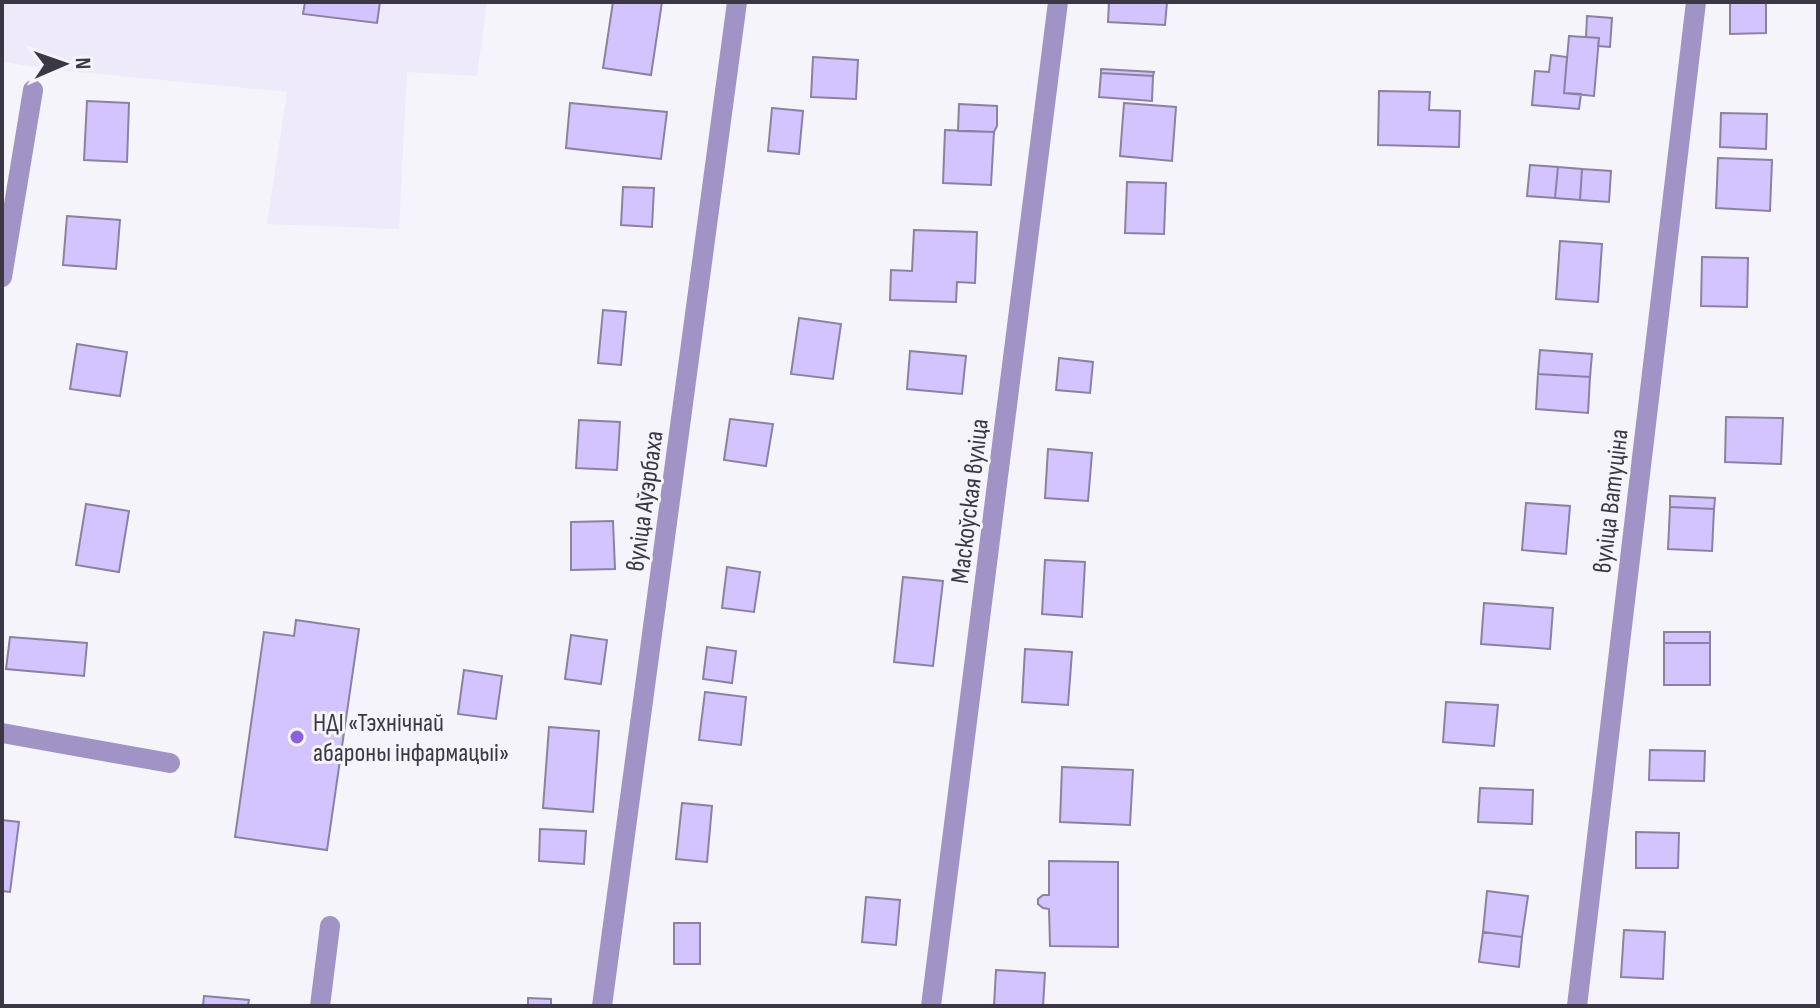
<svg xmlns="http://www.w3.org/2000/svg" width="1820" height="1008" viewBox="0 0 1820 1008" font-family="'Sofia Sans Condensed',sans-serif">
	<rect width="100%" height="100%" fill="#f5f4fa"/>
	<path fill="#eeeafa" d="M2 2H487L477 76 407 72 399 229 267 224 287 92 67 71 2 62Z"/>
	<path fill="#d3c4ff" stroke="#8a82a0" stroke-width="2" d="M305 2H380L377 23 303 14Z
		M613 2H662L651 75 603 68Z
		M1109 2H1167L1165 25 1108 22Z
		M1730 2H1766V33L1730 34Z
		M1587 16 1612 18 1610 47 1598 46 1599 38 1586 37Z
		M1569 36 1599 38 1594 96 1564 93Z
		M1551 55 1567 57 1564 93 1581 94 1579 109 1532 105 1535 71 1549 72Z
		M813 57 858 60 856 99 811 97Z
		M1101 69 1154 72 1153 76 1101 73Z
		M1101 73 1153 76 1152 101 1099 97Z
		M1379 91 1430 92 1429 110 1460 111 1459 147 1378 145Z
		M87 101 129 103 127 162 84 160Z
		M570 103 667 112 661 159 566 148Z
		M1124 103 1176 107 1172 161 1120 156Z
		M959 104 997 106V126L994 132 958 131Z
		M772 108 803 111 799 154 768 151Z
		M1721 113 1767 114 1766 149 1720 147Z
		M945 130 994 132 991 185 943 183Z
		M1718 158 1772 160 1770 211 1716 208Z
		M1530 165 1558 167 1555 198 1527 196Z
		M1558 167 1582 169 1580 200 1555 198Z
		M1582 169 1611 171 1609 202 1580 200Z
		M1127 182 1166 183 1164 234 1125 233Z
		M623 187 654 188 652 227 621 225Z
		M67 216 120 220 116 269 63 265Z
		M914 230 977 232 975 283 957 282 956 302 890 300 891 270 912 271Z
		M1560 241 1602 244 1598 302 1556 299Z
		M1702 257 1748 258 1747 307 1701 306Z
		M603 310 626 312 621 365 598 363Z
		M799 318 841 324 833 379 791 374Z
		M77 344 127 352 120 396 70 389Z
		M1540 350 1592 354 1590 377 1538 374Z
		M910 351 966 356 962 394 907 389Z
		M1059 358 1093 362 1090 393 1056 390Z
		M1538 374 1590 377 1588 413 1536 409Z
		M1726 417 1783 418 1781 464 1725 462Z
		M730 419 773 424 766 466 724 460Z
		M579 420 620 422 617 470 576 468Z
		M1048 449 1092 453 1088 501 1045 498Z
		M1670 496 1715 498 1714 509 1670 507Z
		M1526 503 1570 506 1566 554 1522 550Z
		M86 504 129 511 119 572 76 565Z
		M1670 507 1714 509 1712 551 1668 549Z
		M613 521 615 569 571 570V522Z
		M1045 560 1085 562 1082 617 1042 614Z
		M727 567 760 572 754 612 722 608Z
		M903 577 943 581 933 666 894 662Z
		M1484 603 1553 608 1550 649 1481 644Z
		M296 620 359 629 327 850 235 837 264 632 294 636Z
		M1664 632H1710V643H1664Z
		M571 635 607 640 601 684 565 679Z
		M10 637 87 643 84 676 6 669Z
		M1664 643H1710V685H1664Z
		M707 647 736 651 732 683 703 679Z
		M1025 649 1072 652 1068 705 1022 702Z
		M464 670 502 676 496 719 458 714Z
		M705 692 746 697 741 745 699 740Z
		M1446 702 1498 705 1494 746 1443 742Z
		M549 727 599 731 593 812 543 808Z
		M1650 750 1705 751 1704 781 1649 780Z
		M1062 767 1133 770 1130 825 1060 822Z
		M1480 788 1533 790 1532 824 1478 822Z
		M682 803 712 806 707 862 676 859Z
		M2 820 19 822 10 892 2 891Z
		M540 829 586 831 584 864 539 861Z
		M1636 832 1679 833 1678 868H1636Z
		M1049 861 1118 862V947L1050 946 1049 909 1043 908 1038 904V899L1043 895H1049Z
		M1487 891 1528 896 1522 937 1483 932Z
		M866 897 900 900 896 945 862 942Z
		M674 923H700V964H674Z
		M1624 930 1665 932 1663 979 1621 977Z
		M1483 932 1522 937 1519 967 1479 962Z
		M996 970 1045 973 1043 1006H994Z
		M204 996 249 1000 248 1006H203Z
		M528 998 551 999V1006H528Z"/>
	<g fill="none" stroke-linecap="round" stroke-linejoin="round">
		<path stroke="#a093c5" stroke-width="20" d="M2 277 33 90
			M2 733 170 763
			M320 1006 330 926
			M602 1006 737 2
			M931 1006 1058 2
			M1577 1006 1696 2"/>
	</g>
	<circle fill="#8c61dc" stroke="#f5f4fa" stroke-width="3" cx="297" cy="737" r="8"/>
	<g text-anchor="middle" stroke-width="6" stroke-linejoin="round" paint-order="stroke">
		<g font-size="26" fill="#3b3744" stroke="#f5f4fa">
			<text transform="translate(644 501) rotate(-82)" y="9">вуліца Аўэрбаха</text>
			<text transform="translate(969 501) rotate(-83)" y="9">Маскоўская вуліца</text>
			<text transform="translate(1610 501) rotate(-83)" y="9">вуліца Ватуціна</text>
		</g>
		<g font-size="26" fill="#3b3744" stroke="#f5f4fa" text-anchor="start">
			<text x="313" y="731">НДІ «Тэхнічнай<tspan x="313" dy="30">абароны інфармацыі»</tspan></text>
		</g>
	</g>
	<rect width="1820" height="1008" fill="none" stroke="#3b3744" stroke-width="8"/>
	<g transform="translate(64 64) rotate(88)" stroke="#f5f4fa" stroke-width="6" paint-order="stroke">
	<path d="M0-6L14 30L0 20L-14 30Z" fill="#3b3744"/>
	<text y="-12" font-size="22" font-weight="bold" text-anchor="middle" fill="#3b3744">N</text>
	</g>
</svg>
